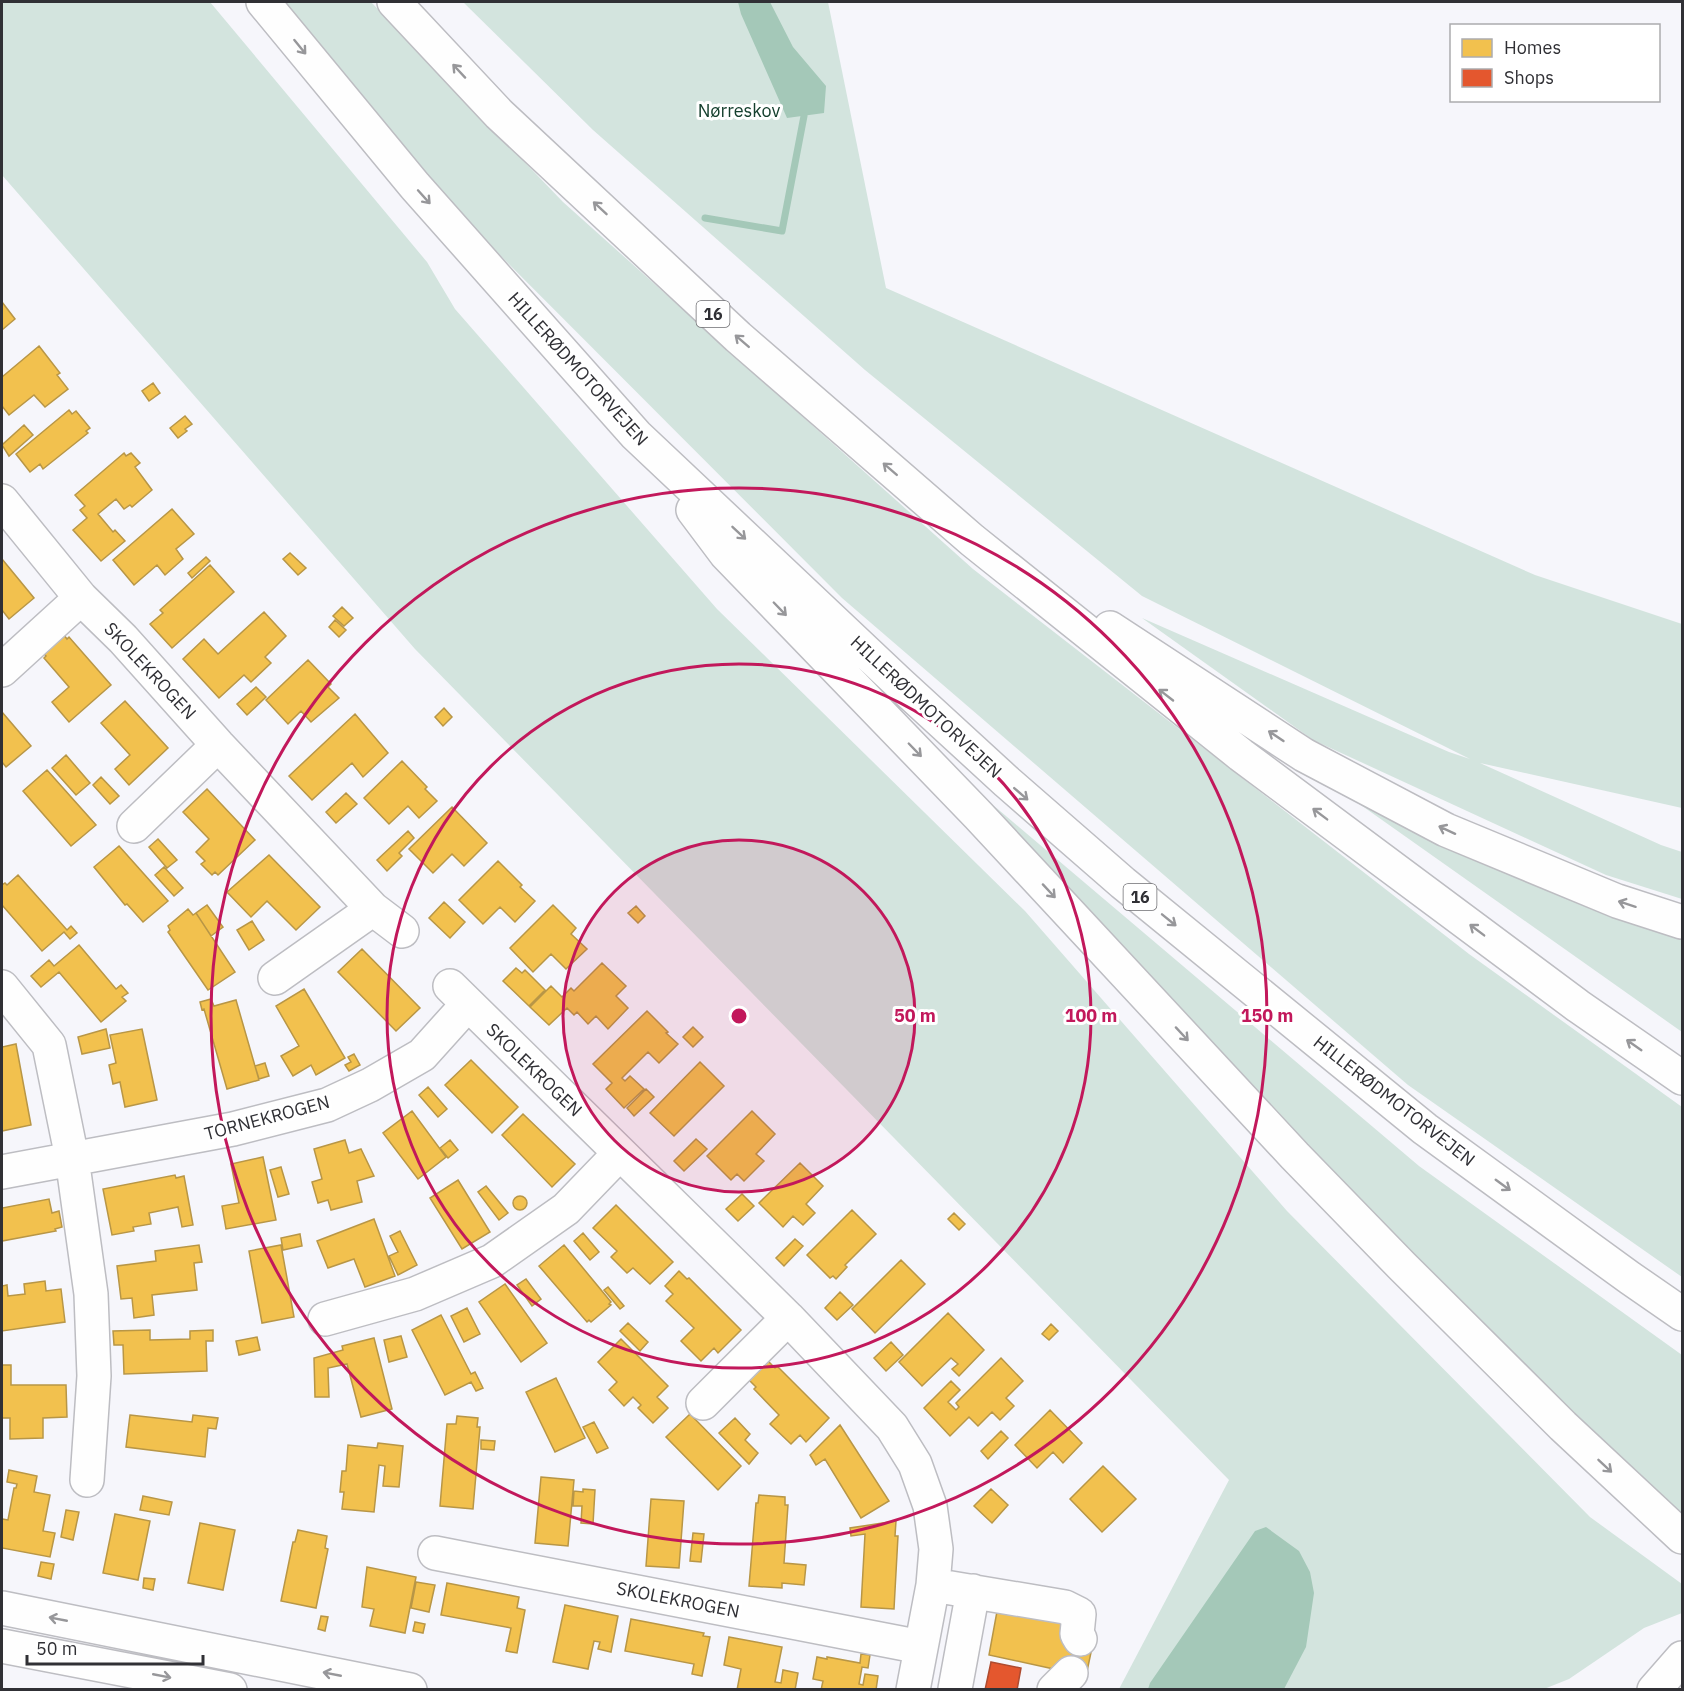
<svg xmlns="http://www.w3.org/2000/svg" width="1684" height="1691" viewBox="0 0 1684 1691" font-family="'IBM Plex Sans',sans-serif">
	<rect width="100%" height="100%" fill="#f6f6fb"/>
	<path fill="#d3e4de" d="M2 2H210L427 262 455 309 717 609 1025 911 1287 1211 1590 1517 1682 1584V1613L1644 1628 1569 1679 1544 1689H1119L1229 1480 415 649 2 175Z
		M279 2H371L563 202 973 569 1469 954 1682 1107V1277L1408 1085 842 598 456 211Z
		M463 2H828L886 288 1535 575 1682 624V808L1480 763 1661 845 1682 852V899L1606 875 1313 740 1142 618 1449 752 1470 759 1142 596 865 370 593 130Z
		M1358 803 1521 876 1682 933V1032Z
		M993 805 1419 1166 1682 1355V1518L1402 1266Z"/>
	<path fill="#a4c8b8" d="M738 2H770L793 47 826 86 824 113 787 118 741 14Z
		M1266 1527 1299 1551 1310 1572 1314 1593 1306 1647 1284 1689H1148L1150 1683 1255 1531Z"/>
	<path fill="#f2c14e" stroke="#b89646" stroke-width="1.5" d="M2 302 15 319 2 330Z
		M39 346 60 373 57 375 68 389 45 407 34 395 9 415 2 406V377Z
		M153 383 160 393 149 401 142 391Z
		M69 410 72 414 76 411 90 428 86 431 88 433 43 469 40 464 30 472 16 454Z
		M185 416 192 424 185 429 187 431 178 438 170 428Z
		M24 425 33 435 9 456 2 445Z
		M124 453 126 456 131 453 140 463 135 467 152 490 132 507 130 505 124 509 116 499 98 514 113 532 115 530 125 541 101 561 73 530 87 518 80 510 85 506 75 495Z
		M172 509 194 534 176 549 183 559 165 575 157 565 134 585 113 560Z
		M290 553 306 568 298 575 283 559Z
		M206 557 210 561 192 578 188 573Z
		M2 559 34 598 9 619 2 610Z
		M210 565 234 592 172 648 150 624 163 613 160 610Z
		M342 607 353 618 344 626 333 616Z
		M264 612 286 636 265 657 271 663 251 682 244 675 219 698 183 659 204 639 218 654Z
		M335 620 346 630 339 637 329 627Z
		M60 630 67 639 69 637 111 685 69 722 52 702 69 687 44 658 46 656 39 648Z
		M308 660 331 684 328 687 339 698 311 722 301 711 288 724 266 700Z
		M256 687 266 697 247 715 237 704Z
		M125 701 168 748 129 785 115 769 130 755 101 723Z
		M444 708 452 717 443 726 435 717Z
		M2 712 31 746 6 767 2 762Z
		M355 714 388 753 363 777 352 763 312 800 289 776Z
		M66 755 90 783 76 795 52 768Z
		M402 761 427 787 425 789 437 801 419 818 408 806 389 824 364 798Z
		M47 770 96 825 71 846 23 791Z
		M101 777 119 796 110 804 93 785Z
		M207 789 255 840 218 875 215 872 212 875 201 864 205 861 196 852 209 839 183 812Z
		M346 793 357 804 336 823 326 812Z
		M452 807 487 843 464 866 452 854 433 873 409 849Z
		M408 831 414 838 399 853 402 856 387 871 377 860Z
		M158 839 177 860 167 868 149 847Z
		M119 846 168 901 143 922 127 904 125 905 94 867Z
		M269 855 320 907 296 930 267 901 251 917 227 892Z
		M498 861 522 885 520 887 535 901 515 922 500 907 483 924 459 900Z
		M164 867 183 888 174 896 155 875Z
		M18 875 67 930 71 926 77 933 70 939 64 932 42 951 2 905V885L5 883 7 885Z
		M444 902 465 922 450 938 429 918Z
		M207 905 223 927 211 936 196 913Z
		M553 905 576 928 571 934 587 949 566 969 551 954 533 972 510 948Z
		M636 906 645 916 638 923 628 913Z
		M188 909 193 915 196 913 235 972 208 990 168 932 170 930 168 926Z
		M252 921 264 940 249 950 237 930Z
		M79 945 116 989 121 985 128 993 122 997 126 1001 101 1022 59 972 41 987 31 976 49 960 54 966Z
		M362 949 420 1008 396 1031 338 972Z
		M602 963 626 986 616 996 628 1008 608 1029 596 1016 588 1024 577 1012 574 1015 567 1008 549 1025 530 1007 551 986 562 997 571 988 574 991Z
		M516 968 522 973 525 970 545 990 529 1006 503 981Z
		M304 989 345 1058 316 1075 311 1065 293 1076 281 1056 299 1046 276 1006Z
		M211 999 214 1006 236 1000 259 1080 227 1089 204 1009 202 1010 200 1002Z
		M647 1011 668 1032 666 1033 678 1044 659 1063 648 1052 622 1078 625 1081 630 1076 644 1089 624 1108 606 1089 612 1083 593 1064Z
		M693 1027 703 1037 693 1047 683 1037Z
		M106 1029 110 1048 82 1054 78 1037Z
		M142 1029 157 1100 125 1107 120 1082 113 1084 109 1065 116 1063 110 1035Z
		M16 1044 31 1125 2 1131V1047Z
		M354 1054 360 1065 349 1071 345 1065 351 1062 348 1057Z
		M471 1060 518 1107 492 1133 445 1085Z
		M700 1062 724 1086 674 1136 650 1113Z
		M265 1063 269 1076 259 1079 255 1066Z
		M428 1087 447 1109 438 1117 419 1095Z
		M646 1089 654 1097 634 1116 627 1108Z
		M412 1111 446 1157 418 1179 383 1133Z
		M752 1111 775 1134 756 1154 764 1161 744 1181 737 1174 731 1180 707 1156Z
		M523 1114 575 1164 552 1187 502 1135Z
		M696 1139 707 1149 684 1171 674 1161Z
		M345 1140 349 1153 361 1149 374 1176 357 1181 362 1202 331 1210 328 1200 318 1203 312 1182 322 1179 314 1149Z
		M450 1140 458 1150 448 1158 440 1148Z
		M263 1157 276 1220 226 1229 222 1206 239 1203 231 1164Z
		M800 1163 823 1186 806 1204 815 1213 803 1225 793 1216 783 1227 759 1203Z
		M281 1167 289 1194 278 1197 270 1170Z
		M175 1175 176 1178 184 1176 193 1225 182 1227 178 1207 149 1213 151 1224 133 1227 134 1231 112 1235 103 1189Z
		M458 1180 490 1232 462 1249 430 1198Z
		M486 1186 508 1213 499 1220 478 1192Z
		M742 1194 754 1206 738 1221 726 1209Z
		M513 1203a7 7 0 1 1 14 0a7 7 0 1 1-14 0Z
		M49 1199 52 1213 59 1211 62 1227 55 1229 56 1231 2 1241V1208Z
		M616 1205 673 1262 650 1284 633 1268 627 1273 611 1257 617 1251 593 1228Z
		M852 1210 876 1234 845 1265 847 1267 836 1279 833 1276 830 1278 807 1255Z
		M954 1213 965 1224 959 1230 948 1219Z
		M374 1219 395 1276 365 1287 354 1259 328 1268 317 1241Z
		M400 1231 417 1265 398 1275 389 1256 398 1252 390 1236Z
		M583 1233 599 1252 590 1260 574 1241Z
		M300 1234 302 1246 283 1250 281 1238Z
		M795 1239 803 1246 784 1266 776 1258Z
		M199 1245 202 1262 194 1263 197 1290 152 1295 154 1315 134 1318 132 1298 121 1299 117 1266 156 1261 155 1251Z
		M281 1245 294 1317 262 1323 249 1251Z
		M564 1245 611 1302 609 1304 611 1305 591 1322 589 1320 587 1322 539 1266Z
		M901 1260 925 1284 875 1333 852 1309Z
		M679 1271 687 1279 689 1278 741 1330 718 1353 714 1348 701 1361 681 1341 694 1328 666 1301 673 1294 665 1286Z
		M526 1279 541 1299 532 1306 517 1285Z
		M45 1281 46 1291 61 1289 65 1322 2 1331V1286L7 1285 8 1296 25 1294 24 1284Z
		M505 1284 547 1343 521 1362 479 1302Z
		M608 1287 624 1306 620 1309 604 1290Z
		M840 1292 853 1305 837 1320 825 1308Z
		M467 1308 480 1334 464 1342 451 1316Z
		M948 1313 984 1350 959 1376 952 1369 958 1364 951 1358 922 1386 899 1362Z
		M441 1315 471 1374 475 1372 483 1388 476 1391 471 1382 445 1395 412 1330Z
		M628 1323 648 1342 640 1351 620 1331Z
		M1051 1324 1058 1331 1049 1340 1042 1334Z
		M150 1330V1340L190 1339V1331L213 1330V1341H206L207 1371 124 1374 123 1345H114L113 1331Z
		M401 1336 407 1357 389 1362 384 1340Z
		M257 1337 260 1350 239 1355 236 1341Z
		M374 1338 392 1409 361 1417 347 1364 328 1368 329 1397H315L314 1358 343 1350 342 1346Z
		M621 1339 668 1386 657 1397 668 1408 653 1423 638 1408 641 1405 633 1397 624 1406 609 1390 617 1382 598 1362Z
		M891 1342 903 1355 886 1371 874 1358Z
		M1001 1358 1023 1381 1006 1398 1014 1406 1000 1420 992 1412 978 1426 969 1417 950 1436 924 1408 951 1381 960 1390 948 1402 956 1410 959 1407 956 1403Z
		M767 1360 775 1368 777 1366 829 1418 806 1442 800 1435 791 1444 770 1424 779 1415 754 1389 756 1387 748 1379Z
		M2 1365H11V1385H66L67 1417 43 1418V1438L10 1439V1418H2Z
		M556 1378 585 1438 555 1452 526 1392Z
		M1050 1410 1082 1443 1063 1463 1053 1452 1037 1468 1015 1445Z
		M690 1414 741 1466 718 1490 666 1437Z
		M130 1415 192 1422 193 1415 218 1418 216 1429 208 1428 205 1457 126 1447Z
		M457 1416 478 1418 477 1427H480L473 1509 440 1506 447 1424H456Z
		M735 1418 750 1434 745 1440 758 1453 749 1464 719 1433Z
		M594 1422 608 1448 597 1453 583 1427Z
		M840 1425 889 1501 861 1518 825 1459 816 1465 810 1455Z
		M1001 1431 1008 1438 988 1459 981 1451Z
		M481 1440 495 1441 494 1450 481 1449Z
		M378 1443 403 1446 399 1487 383 1486 385 1466 379 1465 374 1512 342 1509 344 1492H340L342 1471H346L348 1445 377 1448Z
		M1103 1466 1136 1499 1102 1532 1070 1499Z
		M9 1470 37 1476 34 1492 50 1495 43 1531 55 1533 50 1557 2 1548V1519L8 1520 14 1488H16L17 1484 7 1482Z
		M541 1477 574 1480 568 1546 535 1543Z
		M583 1489 595 1490 593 1524 581 1523 582 1506H573L574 1491 583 1492Z
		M991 1489 1008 1505 992 1523 974 1506Z
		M759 1495 785 1497V1505H788L784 1563 806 1565 804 1585 782 1583V1588L749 1586 756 1503H758Z
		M143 1496 172 1502 169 1515 140 1510Z
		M651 1499 684 1501 679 1568 646 1566Z
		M66 1510 79 1512 73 1540 61 1537Z
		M115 1514 150 1521 138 1580 103 1573Z
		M896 1521 895 1536H898L894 1609 861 1607 865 1534 851 1536 850 1528Z
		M200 1523 235 1530 223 1590 188 1583Z
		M298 1530 327 1536 325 1548 328 1549 316 1608 281 1601 293 1542H295Z
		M693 1533 704 1534 701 1562 690 1561Z
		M41 1562 54 1564 51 1579 38 1576Z
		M367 1567 416 1577 405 1633 370 1626 374 1609 362 1607Z
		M144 1578 155 1579 153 1590 143 1588Z
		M416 1582 435 1585 429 1612 411 1608Z
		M447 1583 519 1597 517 1608 525 1610 517 1653 506 1651 511 1628 441 1615Z
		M565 1605 618 1616 611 1652 598 1649 600 1642 594 1641 588 1669 553 1662Z
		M998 1606 1076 1623 1093 1643 1086 1676 989 1655Z
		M321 1616 328 1617 325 1631 318 1629Z
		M631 1619 704 1633 703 1636 710 1637 702 1676 692 1674 694 1664 625 1651Z
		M415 1622 425 1624 423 1633 413 1631Z
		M729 1637 782 1647 775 1682 781 1683 783 1670 798 1673 795 1690H737L741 1669 724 1665Z
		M861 1654 870 1655 868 1668 862 1667 859 1684 863 1685 865 1674 878 1676 876 1690H821L823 1681 813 1679 817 1657 827 1659V1657L860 1663Z"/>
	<path fill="#e4572e" stroke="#ae4b30" stroke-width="1.5" d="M991 1662 1021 1668 1017 1690H985Z"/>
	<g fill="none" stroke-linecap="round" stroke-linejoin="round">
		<path stroke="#a4c8b8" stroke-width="7" d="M705 218 782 231 804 116"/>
		<g stroke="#bdbdc2" stroke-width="36">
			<path id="minor" d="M2 501 81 598 123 639 218 745 373 909 402 931
				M2 670 81 598
				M134 826 218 745
				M275 978 373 909
				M450 986 788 1318 892 1427 915 1464 930 1506 936 1549 933 1585 913 1690
				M2 987 49 1045 72 1158 91 1294 94 1376 87 1480
				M2 1172 233 1129 327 1105 370 1085 422 1055 467 1005
				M325 1319 415 1294 492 1261 566 1209 620 1153
				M703 1403 788 1318
				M435 1553 921 1647
				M933 1585 1065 1607 1079 1614 1077 1634 1080 1639
				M2 1608 410 1690
				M2 1646 230 1690
				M955 1689 973 1591
				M1054 1690 1071 1673"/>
		</g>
		<g stroke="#bdbdc2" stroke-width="36">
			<path id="highway" d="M263 2 415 186 636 435 898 682 1007 782 1123 883 1425 1129 1630 1278 1682 1314
				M394 2 499 114 738 337 972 540 1241 755 1578 1006 1682 1078
				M693 510 726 554 978 815 1295 1156 1402 1266 1563 1426 1682 1537
				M1110 628 1304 755 1446 830 1617 901 1682 922
				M1654 1690 1682 1658"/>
		</g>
		<use href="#minor" stroke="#fefefe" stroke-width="33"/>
		<use href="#highway" stroke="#fefefe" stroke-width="33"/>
	</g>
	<defs><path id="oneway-shaft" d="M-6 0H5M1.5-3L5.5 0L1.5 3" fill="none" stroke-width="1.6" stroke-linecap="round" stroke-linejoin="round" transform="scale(1.5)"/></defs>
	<g stroke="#97979a">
		<use href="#oneway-shaft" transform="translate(300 47) rotate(51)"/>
		<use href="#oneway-shaft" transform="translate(459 71) rotate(-133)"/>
		<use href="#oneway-shaft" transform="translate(424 197) rotate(48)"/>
		<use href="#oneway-shaft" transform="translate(600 208) rotate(-137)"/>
		<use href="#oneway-shaft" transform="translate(742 341) rotate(-139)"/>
		<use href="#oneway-shaft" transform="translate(890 469) rotate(-139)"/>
		<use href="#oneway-shaft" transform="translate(739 533) rotate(43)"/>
		<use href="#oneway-shaft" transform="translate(780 609) rotate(46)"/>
		<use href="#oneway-shaft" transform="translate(1166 695) rotate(-142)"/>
		<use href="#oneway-shaft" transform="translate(1276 736) rotate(-146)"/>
		<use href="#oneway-shaft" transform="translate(915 750) rotate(46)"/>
		<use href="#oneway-shaft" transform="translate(1021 794) rotate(41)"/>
		<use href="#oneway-shaft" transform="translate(1320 814) rotate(-143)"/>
		<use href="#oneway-shaft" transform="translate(1447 830) rotate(-155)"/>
		<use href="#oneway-shaft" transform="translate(1049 891) rotate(47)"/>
		<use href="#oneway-shaft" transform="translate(1627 904) rotate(-162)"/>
		<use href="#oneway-shaft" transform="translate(1169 920) rotate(39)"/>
		<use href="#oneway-shaft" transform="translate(1477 930) rotate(-143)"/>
		<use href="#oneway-shaft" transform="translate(1182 1034) rotate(47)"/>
		<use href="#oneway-shaft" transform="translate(1634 1045) rotate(-145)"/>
		<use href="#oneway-shaft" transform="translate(1503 1185) rotate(36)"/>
		<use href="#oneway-shaft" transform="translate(1605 1466) rotate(43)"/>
		<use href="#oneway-shaft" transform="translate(58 1619) rotate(-169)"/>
		<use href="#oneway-shaft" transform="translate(332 1674) rotate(-169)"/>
		<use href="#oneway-shaft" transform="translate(162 1676) rotate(11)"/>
	</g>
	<circle cx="739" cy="1016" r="176" fill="#c2185b" fill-opacity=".12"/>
	<g fill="none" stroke="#c2185b" stroke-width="3">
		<circle cx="739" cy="1016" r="176"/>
		<circle cx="739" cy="1016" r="352"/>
		<circle cx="739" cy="1016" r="528"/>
	</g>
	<g text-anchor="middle" stroke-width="6" stroke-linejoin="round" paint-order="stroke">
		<g fill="#fff" stroke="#6e6e72" stroke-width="1.5">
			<rect x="696.5" y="301" width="33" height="26" rx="4.5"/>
			<rect x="1123.5" y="884" width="33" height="26" rx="4.5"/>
		</g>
		<g font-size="16" font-weight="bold" fill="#303035">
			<text x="713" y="320">16</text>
			<text x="1140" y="903">16</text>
		</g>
		<g font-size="18" fill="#15402e" stroke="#fff">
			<text x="739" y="117">Nørreskov</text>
		</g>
		<g font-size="18" fill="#303035" stroke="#fff">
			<text transform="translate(578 369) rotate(48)" y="6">HILLERØDMOTORVEJEN</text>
			<text transform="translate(150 671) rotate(47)" y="6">SKOLEKROGEN</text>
			<text transform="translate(926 707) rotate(43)" y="6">HILLERØDMOTORVEJEN</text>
			<text transform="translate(534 1070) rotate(44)" y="6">SKOLEKROGEN</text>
			<text transform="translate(1394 1101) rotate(38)" y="6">HILLERØDMOTORVEJEN</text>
			<text transform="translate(267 1118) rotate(-15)" y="6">TORNEKROGEN</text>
			<text transform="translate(678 1600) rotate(11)" y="6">SKOLEKROGEN</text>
		</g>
	</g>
	<circle cx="739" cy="1016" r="9" fill="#c2185b" stroke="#fff" stroke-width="3"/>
	<g font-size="18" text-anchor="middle" font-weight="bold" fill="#c2185b" stroke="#fff" stroke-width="6" stroke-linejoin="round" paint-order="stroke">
		<text x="915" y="1022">50 m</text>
		<text x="1091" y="1022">100 m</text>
		<text x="1267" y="1022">150 m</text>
	</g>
	<rect width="1684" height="1691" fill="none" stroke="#303035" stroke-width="6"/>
	<rect x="1450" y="24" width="210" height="78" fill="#ffffff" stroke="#acacae" stroke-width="1.5"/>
	<rect x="1462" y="39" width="30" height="18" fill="#f2c14e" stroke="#acacae" stroke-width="1.5"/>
	<text x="1504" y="54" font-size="18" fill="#303035">Homes</text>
	<rect x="1462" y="69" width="30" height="18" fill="#e4572e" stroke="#acacae" stroke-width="1.5"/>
	<text x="1504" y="84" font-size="18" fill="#303035">Shops</text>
	<path d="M27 1655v9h176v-9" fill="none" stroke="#303035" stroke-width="3"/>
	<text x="36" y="1655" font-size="18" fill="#303035" stroke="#ffffff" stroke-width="4.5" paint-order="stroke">50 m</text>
</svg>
